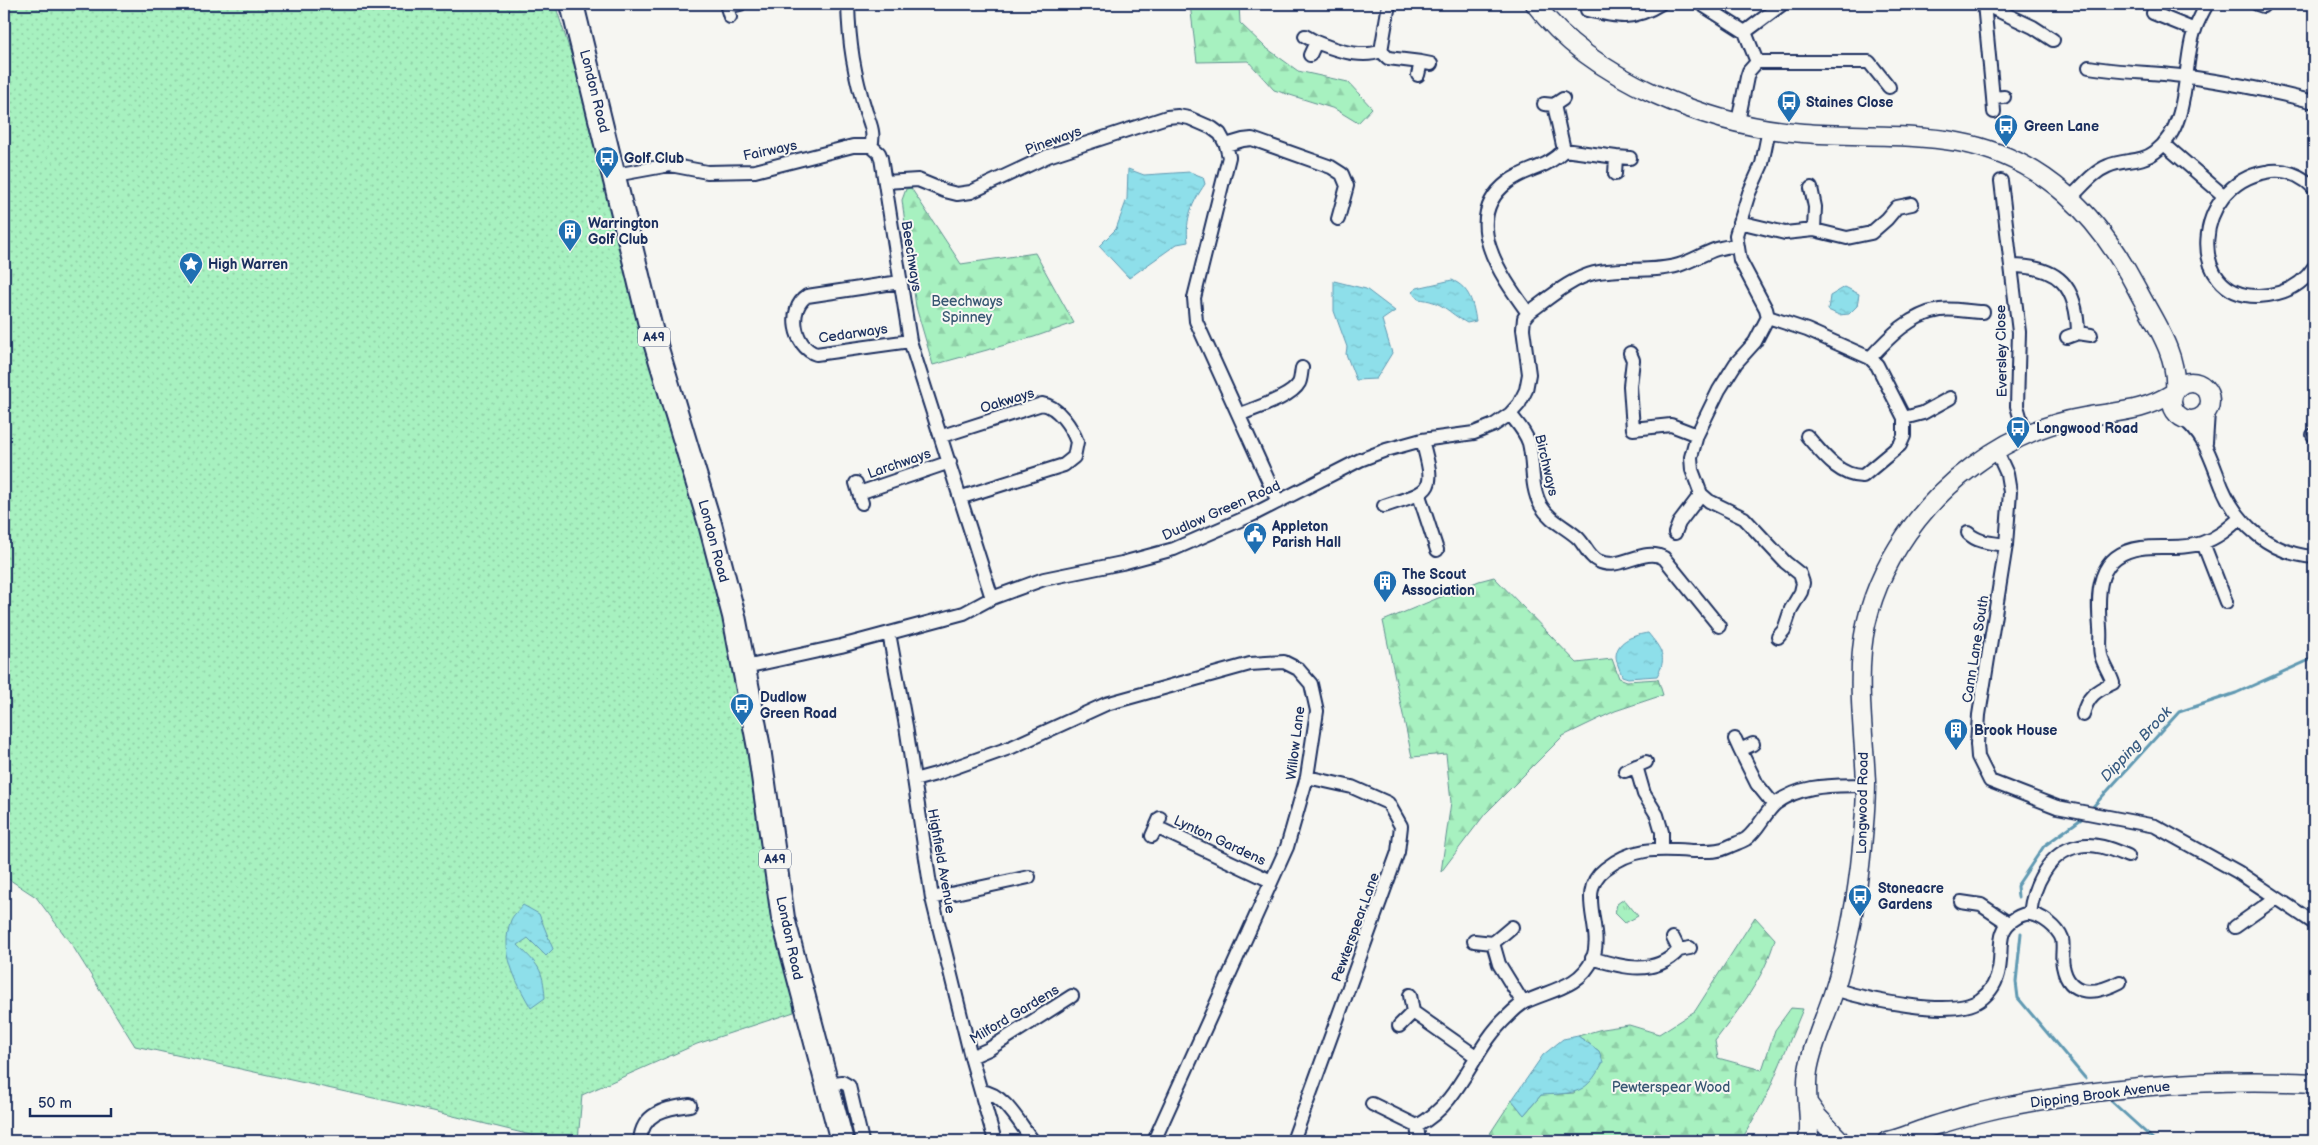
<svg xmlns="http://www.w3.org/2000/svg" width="2318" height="1145" viewBox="0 0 2318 1145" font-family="'Balsamiq Sans',sans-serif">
	<defs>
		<pattern id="grass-dots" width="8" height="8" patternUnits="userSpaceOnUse" patternTransform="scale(1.25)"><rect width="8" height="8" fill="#a7f1c0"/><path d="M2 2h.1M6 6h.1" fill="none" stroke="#8fcfa7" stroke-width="1.8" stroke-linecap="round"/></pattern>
		<pattern id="forest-firs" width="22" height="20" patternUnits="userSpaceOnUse" patternTransform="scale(1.25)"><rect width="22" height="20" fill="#a7f1c0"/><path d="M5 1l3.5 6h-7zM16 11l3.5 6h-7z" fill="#8fcfa7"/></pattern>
		<pattern id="park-tufts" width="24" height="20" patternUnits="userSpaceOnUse" patternTransform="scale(1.25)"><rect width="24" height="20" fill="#a7f1c0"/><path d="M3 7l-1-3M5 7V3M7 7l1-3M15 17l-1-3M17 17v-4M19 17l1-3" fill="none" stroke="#8fcfa7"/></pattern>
		<pattern id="water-ripples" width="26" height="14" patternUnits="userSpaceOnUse" patternTransform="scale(1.25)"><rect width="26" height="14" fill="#8edfea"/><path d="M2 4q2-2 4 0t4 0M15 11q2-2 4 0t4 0" fill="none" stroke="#7ac0cb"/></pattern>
	</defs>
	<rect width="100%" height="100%" fill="#f6f6f2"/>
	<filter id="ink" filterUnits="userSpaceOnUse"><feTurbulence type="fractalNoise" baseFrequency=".02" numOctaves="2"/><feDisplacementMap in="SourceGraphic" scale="10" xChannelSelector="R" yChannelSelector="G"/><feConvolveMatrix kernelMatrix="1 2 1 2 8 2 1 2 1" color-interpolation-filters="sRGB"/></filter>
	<g filter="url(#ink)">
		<path fill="url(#grass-dots)" stroke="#61908f" d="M4 4H555L587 104 702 496 780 894 794 1012 697 1044 582 1095 578 1141H555L433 1111 135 1046 72 945 36 897 4 876Z"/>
		<path fill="url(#forest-firs)" stroke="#61908f" d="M1190 4H1239L1240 23 1265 47 1298 71 1348 82 1372 108 1358 123 1335 109 1274 90 1248 61 1197 62Z
			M911 188 961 264 1035 253 1074 323 1034 337 933 365 916 307 902 200 906 189Z
			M1494 577 1577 663 1612 659 1619 678 1627 681 1658 679 1663 695 1615 711 1563 736 1485 814 1441 872 1451 802 1446 754 1412 757 1383 621 1479 581Z
			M1755 917 1775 939C1764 979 1739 1009 1715 1041L1718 1058 1762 1070 1775 1030 1791 1008 1803 1009 1767 1095 1741 1141H1485L1512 1100 1524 1115 1541 1095 1574 1093 1599 1051 1578 1036 1602 1029 1629 1025 1659 1034 1695 1011Z"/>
		<path fill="url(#park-tufts)" stroke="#61908f" d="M1624 899 1638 916 1625 923 1615 913 1617 904Z"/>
		<path fill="url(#water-ripples)" stroke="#6099b2" d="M1128 169 1144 175 1190 172 1203 177 1205 184C1192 203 1185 218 1188 242L1177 244 1129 278 1099 246 1116 229 1127 199Z
			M1452 280C1470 288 1473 303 1476 321L1467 323C1447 312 1443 301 1418 299L1412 292 1417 288Z
			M1334 281 1366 289 1395 311 1382 320 1392 353 1376 379 1356 380 1346 354 1347 347 1334 311Z
			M1845 287 1859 294 1857 306 1849 314 1839 315 1828 310 1830 296Z
			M1648 633C1661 649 1668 657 1657 676L1628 678 1622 676C1620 670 1616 662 1616 656 1617 640 1635 635 1648 633Z
			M523 905 539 914 553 949 546 956 528 938 518 945C538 966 543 967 545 998L531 1008C516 982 499 951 511 920 513 915 519 910 523 905Z
			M1578 1036 1599 1051 1603 1062C1586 1095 1576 1093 1541 1095L1524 1115 1512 1100 1543 1055 1563 1039Z"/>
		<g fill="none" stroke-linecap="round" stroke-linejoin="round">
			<path stroke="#6099b2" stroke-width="3" d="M2090 810 2179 712 2236 693 2314 658
				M2018 897 2017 886 2044 846 2084 817
				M2021 933 2016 982 2018 998 2085 1078
				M2110 1100 2155 1141"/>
			<g stroke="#1b2f5e" stroke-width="16">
				<path id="street" d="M726 4 730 17
					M848 4C849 44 854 74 866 112 870 123 875 134 871 146L879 153 881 158 910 341 992 598
					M1701 4 1745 32 1757 62
					M1984 4 1993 98
					M1984 4 2033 27 2053 40
					M2257 4 2263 6
					M727 7 740 4
					M1587 10C1617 17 1633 21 1660 4
					M2153 13 2195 30
					M1745 32 1781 5
					M1305 36 1316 42 1310 55
					M1316 42C1335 50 1362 59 1381 51L1388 58 1421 62
					M1381 51 1389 4
					M2089 67C2122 73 2156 72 2189 77 2231 83 2273 91 2314 102
					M1418 75 1421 62 1431 64
					M1544 104 1554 105 1563 99
					M1554 105 1564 150
					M1994 112 1993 98 2004 97
					M1738 122 1747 77 1749 71 1757 62H1869L1889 87
					M1769 129 1762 164 1749 193 1736 235 1740 260 1766 309 1768 317 1807 330 1870 358 1877 365 1904 418V436L1900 445 1863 476C1839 477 1822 453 1807 436
					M2164 144 2223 195
					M1226 145 1243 140 1252 139 1331 167 1342 174 1347 186 1338 219
					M1615 174 1616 157 1630 158
					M615 175 670 165 707 172 755 171 853 146H871
					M2001 181 2011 266
					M885 182 918 180 945 191 957 194 971 192 1048 156 1167 117 1178 116 1189 118 1212 128 1220 134 1226 145 1229 157 1194 298 1196 321 1278 502
					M1811 188 1815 207 1814 230
					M2314 188C2301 175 2284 168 2266 172 2192 185 2186 298 2259 296 2282 295 2301 287 2314 267
					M2070 198C2082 187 2093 172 2108 166 2123 159 2141 163 2155 152 2189 126 2183 76 2192 39 2195 26 2201 15 2207 4
					M1739 222 1785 233 1814 230 1847 238 1871 233 1887 219 1897 207 1912 204
					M900 282 807 296C787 309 794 347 816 354L910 341
					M1528 313C1502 277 1459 219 1508 182 1528 167 1545 170 1564 150L1616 157
					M1768 317 1755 342 1736 363 1719 390 1697 435 1691 457 1692 470 1701 494 1709 501 1744 518 1785 562 1800 574 1803 583 1801 592 1791 609 1784 630 1778 637
					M2067 337 2078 333 2091 335
					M1630 353 1633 360 1630 386 1633 429 1671 425 1697 435
					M1870 358C1890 336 1910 315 1940 310 1954 308 1969 312 1983 312
					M1510 414C1517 423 1525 431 1529 443 1534 463 1530 487 1541 506 1550 521 1566 527 1578 538 1585 545 1589 557 1598 561 1620 572 1643 546 1664 558L1719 626
					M1239 415C1254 408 1291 398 1299 383 1301 379 1301 373 1302 368
					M1904 418 1923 413 1950 398
					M2182 418C2206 436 2211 460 2222 487 2238 525 2271 554 2314 557
					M2025 434 2017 406 2019 332 2011 266C2059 266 2077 286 2078 333
					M2313 435H2314
					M942 436 1042 404C1058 406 1072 428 1077 442L1074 457 1064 465 962 497
					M2206 443 2208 412
					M1996 450 2007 474 2010 492 2006 545 1979 715 1977 744 1978 757 1990 781 2057 807 2155 826 2238 872 2314 923
					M856 483 862 503
					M859 493 950 462
					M1419 495 1437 550
					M1384 506C1434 490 1436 492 1422 440
					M1675 533 1679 523 1701 494
					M1968 533C1978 543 1993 543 2006 545
					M2203 543 2226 602
					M889 633 906 726 932 898 971 1057 995 1141
					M745 667 841 646 964 613 992 598 1044 579 1122 563 1174 549 1254 514 1360 460 1386 450 1422 440 1474 433 1494 425 1510 414 1519 404 1526 390 1529 374 1523 329 1524 318 1528 313C1548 299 1570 279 1594 273 1621 267 1652 273 1679 265 1701 258 1712 246 1737 246
					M2083 715C2087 696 2097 690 2113 683 2110 673 2103 664 2101 655 2099 646 2101 637 2100 628 2097 593 2096 554 2141 548 2162 545 2182 550 2202 543 2217 538 2228 529 2240 518
					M1735 739 1740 750 1753 744
					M1740 750 1757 784 1774 805
					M1636 766 1644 794 1657 815 1662 832V849
					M1625 771 1646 762
					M914 780 936 774 1012 747 1106 704 1250 664 1284 662 1298 669 1311 684 1317 711 1307 777 1287 847 1154 1141
					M1156 827 1271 881
					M1152 836 1160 818
					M932 898 1029 877
					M1961 902 1981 905 2008 923
					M2030 914C2033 886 2048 852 2079 846 2095 842 2113 850 2128 856
					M2235 927 2276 898
					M1673 938 1679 950 1690 948
					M1474 941 1493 943 1512 927
					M1493 943 1499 964 1523 1003
					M1592 958C1623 968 1655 976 1679 950
					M1834 989C1865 999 1953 1019 1980 1000 1991 992 1997 982 1999 969 2003 949 1995 930 2016 918 2019 916 2026 913 2030 914 2042 915 2058 928 2062 939 2064 947 2061 958 2063 966 2069 998 2097 994 2120 982
					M1413 1012 1477 1057
					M1399 1026 1413 1012 1410 995
					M971 1057 989 1049 1072 996
					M827 1084 842 1082 849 1086 862 1141
					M981 1091C1005 1094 1019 1123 1033 1141
					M1372 1104 1417 1126
					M640 1141C642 1113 665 1108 690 1105
					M1293 1141 1398 852 1401 826 1388 803 1352 787 1307 777
					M1419 1141 1417 1126C1463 1101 1471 1050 1508 1016 1513 1011 1519 1005 1525 1002 1550 990 1581 987 1593 958 1604 928 1575 892 1605 869 1634 846 1660 849 1695 851 1706 851 1718 852 1728 847 1734 844 1741 842 1746 839 1758 830 1764 814 1775 804 1802 783 1834 786 1866 785"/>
			</g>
			<g stroke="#1b2f5e" stroke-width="21">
				<path id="secondary" d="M1535 4C1592 80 1710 126 1803 133 1854 137 1907 133 1958 142 2044 158 2098 215 2137 289 2153 321 2178 353 2175 390
					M2172 401a19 19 0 1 1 38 0a19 19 0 1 1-38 0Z
					M1808 1103 1818 1117 1839 1139
					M1808 1141C1812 1118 1804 1094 1808 1071 1812 1044 1826 1017 1834 991 1847 950 1855 908 1860 866 1863 839 1866 810 1866 782 1864 738 1858 694 1862 650 1869 577 1915 509 1973 466 2006 441 2043 424 2084 417 2118 411 2143 412 2173 393
					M1887 1141C1900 1139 1914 1132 1927 1128 1956 1119 1985 1110 2015 1105 2113 1086 2215 1078 2314 1083"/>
			</g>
			<g stroke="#1b2f5e" stroke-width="26">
				<path id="highway" d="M572 4 651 329 710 524 734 616 759 748 783 918 842 1141"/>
			</g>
			<use href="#street" stroke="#f6f6f2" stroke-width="12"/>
			<use href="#secondary" stroke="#f6f6f2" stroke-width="18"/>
			<use href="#highway" stroke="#f6f6f2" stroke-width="22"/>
		</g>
	</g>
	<defs>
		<g id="bus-pin" transform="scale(1.25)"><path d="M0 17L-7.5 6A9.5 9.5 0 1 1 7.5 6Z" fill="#1f6fb2" stroke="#f6f6f2"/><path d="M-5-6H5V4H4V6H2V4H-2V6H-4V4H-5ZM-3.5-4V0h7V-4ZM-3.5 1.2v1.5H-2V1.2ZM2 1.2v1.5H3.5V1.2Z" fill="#fff"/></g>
		<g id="building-pin" transform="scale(1.25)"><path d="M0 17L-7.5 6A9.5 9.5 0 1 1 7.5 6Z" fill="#1f6fb2" stroke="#f6f6f2"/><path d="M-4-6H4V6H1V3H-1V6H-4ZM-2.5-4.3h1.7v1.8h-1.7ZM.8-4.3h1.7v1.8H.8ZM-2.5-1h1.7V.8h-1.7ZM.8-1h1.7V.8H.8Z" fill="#fff"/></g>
		<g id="sight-pin" transform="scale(1.25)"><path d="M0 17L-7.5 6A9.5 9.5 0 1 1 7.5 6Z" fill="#1f6fb2" stroke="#f6f6f2"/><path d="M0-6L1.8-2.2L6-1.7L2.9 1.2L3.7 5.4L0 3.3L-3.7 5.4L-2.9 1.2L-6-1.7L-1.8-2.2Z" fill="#fff"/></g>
		<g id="civic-pin" transform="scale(1.25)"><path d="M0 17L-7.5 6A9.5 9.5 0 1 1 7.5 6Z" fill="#1f6fb2" stroke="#f6f6f2"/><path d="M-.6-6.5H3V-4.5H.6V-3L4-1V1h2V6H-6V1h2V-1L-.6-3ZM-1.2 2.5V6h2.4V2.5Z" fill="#fff"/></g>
	</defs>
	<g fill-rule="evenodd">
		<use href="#bus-pin" x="1789" y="102"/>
		<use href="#bus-pin" x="2006" y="126"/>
		<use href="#bus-pin" x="607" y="158"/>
		<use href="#building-pin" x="570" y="231"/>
		<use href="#sight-pin" x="191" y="264"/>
		<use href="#bus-pin" x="2018" y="428"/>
		<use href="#civic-pin" x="1255" y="534"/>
		<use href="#building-pin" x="1385" y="582"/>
		<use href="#bus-pin" x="742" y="705"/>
		<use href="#building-pin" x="1956" y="730"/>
		<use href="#bus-pin" x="1860" y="896"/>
	</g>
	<g text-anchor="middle" stroke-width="4" stroke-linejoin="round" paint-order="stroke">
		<g fill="#f6f6f2" stroke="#5d6b8a" stroke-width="1">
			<rect x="638" y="327.5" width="32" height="19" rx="4"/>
			<rect x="759" y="849.5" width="32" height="19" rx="4"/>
		</g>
		<g font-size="12" font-weight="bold" fill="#1b2f5e">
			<text x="654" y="341">A49</text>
			<text x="775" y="863">A49</text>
		</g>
		<g font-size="14" fill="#1b2f5e" stroke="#f6f6f2">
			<text transform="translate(595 91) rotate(76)" y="5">London Road</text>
			<text transform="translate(1053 140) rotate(-20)" y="5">Pineways</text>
			<text transform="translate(770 150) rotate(-12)" y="5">Fairways</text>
			<text transform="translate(912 256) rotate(81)" y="5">Beechways</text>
			<text transform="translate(853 333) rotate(-8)" y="5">Cedarways</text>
			<text transform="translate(2001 351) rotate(-91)" y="5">Eversley Close</text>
			<text transform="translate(1007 400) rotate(-17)" y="5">Oakways</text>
			<text transform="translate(899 463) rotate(-19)" y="5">Larchways</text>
			<text transform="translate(1547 465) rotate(77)" y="5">Birchways</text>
			<text transform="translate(1221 510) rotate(-24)" y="5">Dudlow Green Road</text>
			<text transform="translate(714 541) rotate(75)" y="5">London Road</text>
			<text transform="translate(1975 649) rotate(-81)" y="5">Cann Lane South</text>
			<text transform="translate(1295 743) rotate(-83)" y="5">Willow Lane</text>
			<text transform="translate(1862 803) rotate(-89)" y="5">Longwood Road</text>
			<text transform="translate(1220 840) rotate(25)" y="5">Lynton Gardens</text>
			<text transform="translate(942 861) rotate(80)" y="5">Highfield Avenue</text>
			<text transform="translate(1355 927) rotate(-70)" y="5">Pewterspear Lane</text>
			<text transform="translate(790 938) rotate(78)" y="5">London Road</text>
			<text transform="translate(1014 1014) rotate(-31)" y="5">Milford Gardens</text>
			<text transform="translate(2100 1094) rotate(-7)" y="5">Dipping Brook Avenue</text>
		</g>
		<g font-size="14" font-weight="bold" fill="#1b2f5e" stroke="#f6f6f2" text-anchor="start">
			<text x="1806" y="107">Staines Close</text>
			<text x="2024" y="131">Green Lane</text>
			<text x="624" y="163">Golf Club</text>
			<text x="588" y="228">Warrington<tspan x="588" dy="16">Golf Club</tspan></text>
			<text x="208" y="269">High Warren</text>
			<text x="2036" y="433">Longwood Road</text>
			<text x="1272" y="531">Appleton<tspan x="1272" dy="16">Parish Hall</tspan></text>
			<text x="1402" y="579">The Scout<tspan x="1402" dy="16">Association</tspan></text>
			<text x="760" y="702">Dudlow<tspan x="760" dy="16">Green Road</tspan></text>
			<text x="1974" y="735">Brook House</text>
			<text x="1878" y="893">Stoneacre<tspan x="1878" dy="16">Gardens</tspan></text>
		</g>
		<g font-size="14" fill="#375672" stroke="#f6f6f2">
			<text x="967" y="306">Beechways<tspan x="967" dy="16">Spinney</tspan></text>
			<text x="1671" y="1092">Pewterspear Wood</text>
		</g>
		<g font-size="15" font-style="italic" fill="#385b81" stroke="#f6f6f2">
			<text transform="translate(2136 744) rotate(-47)" y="5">Dipping Brook</text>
		</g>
	</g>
	<rect width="2318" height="1145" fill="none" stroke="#f6f6f2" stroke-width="20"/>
	<rect x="10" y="10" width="2298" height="1125" fill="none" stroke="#1b2f5e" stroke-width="2" filter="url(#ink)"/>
	<path d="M30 1108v8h81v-8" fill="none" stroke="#1b2f5e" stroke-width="2.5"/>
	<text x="38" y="1108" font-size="15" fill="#1b2f5e" stroke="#f6f6f2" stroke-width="4" paint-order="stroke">50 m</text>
</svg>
